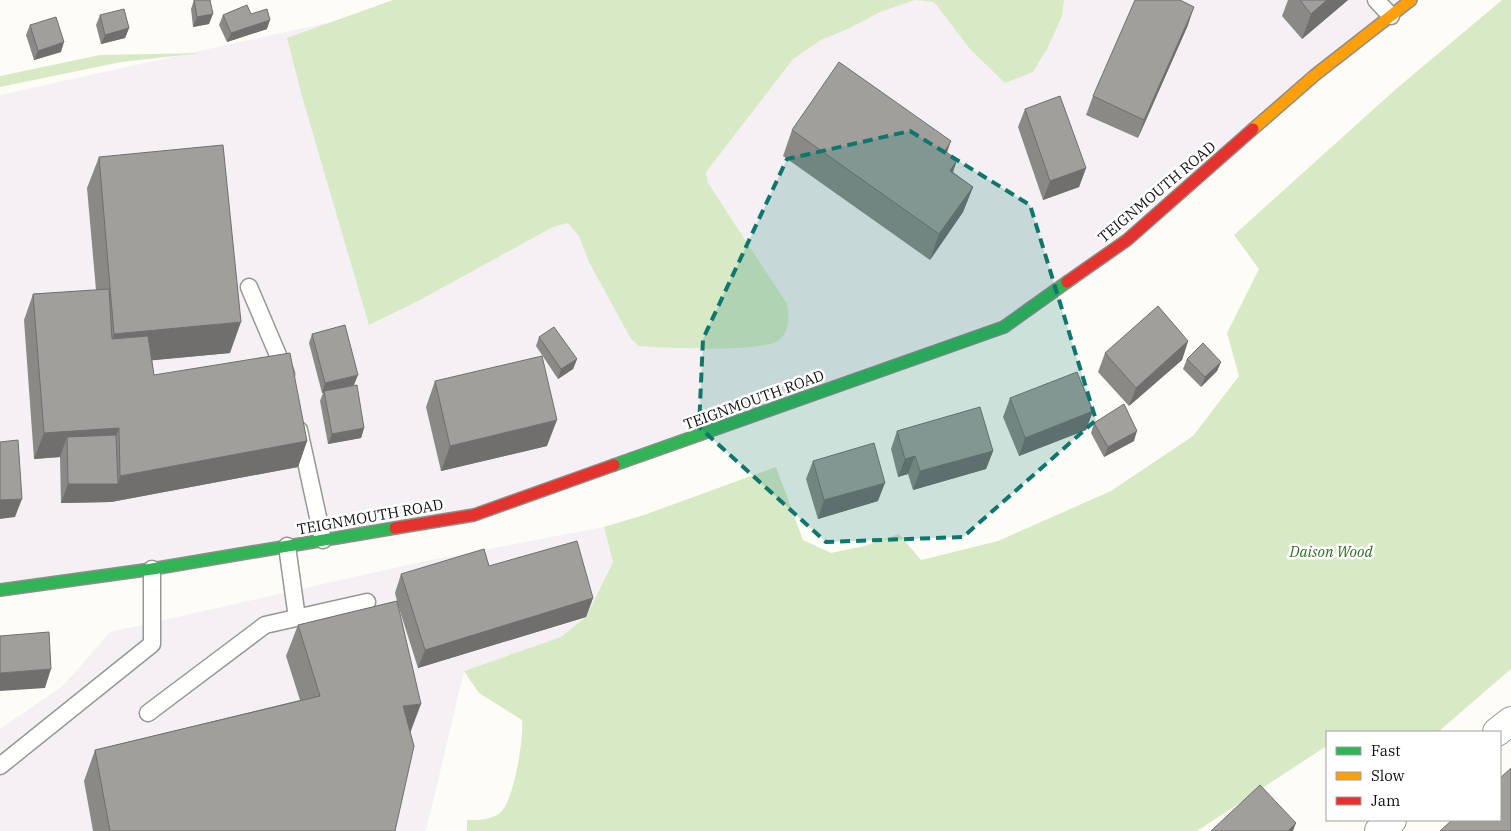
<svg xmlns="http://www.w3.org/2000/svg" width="1511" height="831" viewBox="0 0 1511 831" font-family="'IBM Plex Serif',serif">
	<rect width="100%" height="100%" fill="#fdfcf7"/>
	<path fill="#f5f0f3" d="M431 0H1411L1004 327 474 515 0 590V95Z
		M604 527 613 562 586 617 562 637 464 671 426 831H0V729L64 685 110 632 421 562Z"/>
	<path fill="#d8eac5" d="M393 0H1064L1062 16 1048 47 1033 72 1005 83 970 49 934 2 915 0 880 12 850 28 821 40 793 59 706 172 708 183 787 304C789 318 790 331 779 340 764 353 662 348 639 346L631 339 589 262 579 236 568 223 553 227 418 301 369 325 303 100 287 38Z
		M1502 0H1511V669L1438 732H1327V749L1325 747 1197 831H467V820C479 820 490 820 500 813 514 801 524 738 522 720L479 693 464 671 561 637 586 617 613 562 604 527 644 515 776 467 803 540 831 553 864 546 899 534 921 560 998 541 1111 491 1193 436 1239 376 1227 333 1259 269 1234 235 1396 89Z
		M202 53 121 62 0 87V76L100 55Z"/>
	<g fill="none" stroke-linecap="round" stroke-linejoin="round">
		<g stroke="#979795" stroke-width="19">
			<path id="lane" d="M1376 0 1391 16
				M249 287 286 374
				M299 430 323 540
				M287 546 297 618
				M148 713 265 625 367 602
				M0 766 152 644V569"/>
		</g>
		<g stroke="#979795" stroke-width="30">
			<path id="street" d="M1497 732 1511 721
				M1379 831 1392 820"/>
		</g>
		<g stroke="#8e8d8b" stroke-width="14">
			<path id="fast" d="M614 465 1004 327 1067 282
				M0 590 152 569 395 528"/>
		</g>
		<g stroke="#8e8d8b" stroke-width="14">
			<path id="slow" d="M1253 129 1315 75 1411 0"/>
		</g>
		<g stroke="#8e8d8b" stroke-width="14">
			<path id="jam" d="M1067 282 1127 240 1253 129
				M395 528 474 515 614 465"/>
		</g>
		<use href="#lane" stroke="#fffffe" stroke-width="16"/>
		<use href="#street" stroke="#fffffe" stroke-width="28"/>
		<use href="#fast" stroke="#30b455" stroke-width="11"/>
		<use href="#slow" stroke="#ff9f0a" stroke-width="11"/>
		<use href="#jam" stroke="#e5322d" stroke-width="11"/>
	</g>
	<path fill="#8a8986" d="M194 0H210L209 24 193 27 191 9Z
		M1288 0H1348L1302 39 1282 16Z
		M251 14 267 29 227 42 219 25 223 15Z
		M100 15 129 28 125 38 101 44 96 25Z
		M30 25 61 52 34 60 26 35Z
		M1188 25 1138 138 1086 115 1093 96Z
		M1025 109 1086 168 1079 187 1043 200 1018 127Z
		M792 130 947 153 957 160 953 172 973 187 963 212 930 260 783 156Z
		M99 157 230 353 152 360 154 375 307 441 298 467 111 502 61 503 60 457 34 459 24 320 33 294 96 290 87 188Z
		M312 334 354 385 346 387 364 428 361 438 328 444 320 401 323 393H322L309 343Z
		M539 337 577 359 573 369 558 379 536 346Z
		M1188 341 1182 360 1129 406 1098 372 1105 353Z
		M1187 359 1221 362 1217 371 1201 387 1183 369Z
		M435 381 547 446 441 471 426 407Z
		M1010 398 1093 411 1086 430 1019 456 1003 417Z
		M1094 423 1134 441 1104 457 1091 433Z
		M897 431 993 451 986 469 913 490 908 474 898 477 891 449Z
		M813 461 878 501 818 519 806 479Z
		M489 566 593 598 586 617 418 668 398 605 410 733 395 831H93L84 781 95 750 300 700 286 656 298 625 397 601 395 593 401 574Z"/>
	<path fill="#716f6d" d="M1327 0H1348L1302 39 1311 14Z
		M1194 7 1188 25 1138 138 1144 120Z
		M213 14 209 24 193 27 197 17Z
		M270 20 267 29 227 42 231 33Z
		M129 28 125 38 101 44 105 35Z
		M64 42 61 52 34 60 38 51Z
		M951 141 942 167 945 151Z
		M957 160 948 186 950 171Z
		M1086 168 1079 187 1043 200 1050 181Z
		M973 187 963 212 930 260 939 234Z
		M241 322 230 353 103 365 114 334Z
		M1188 341 1182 360 1129 406 1136 388Z
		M577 359 573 369 558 379 561 369Z
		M1221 362 1217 371 1201 387 1205 377Z
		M358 375 354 385 324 392V391L323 393H322L325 383Z
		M1093 411 1086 430 1019 456 1025 438Z
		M557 420 547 446 441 471 450 446Z
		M119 428 110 454 67 437 60 457 34 459 44 433Z
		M364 428 361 438 328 444 332 434Z
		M1137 431 1134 441 1104 457 1108 447Z
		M307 441 298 467 111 502 61 503 68 484H118L120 476Z
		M993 451 986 469 913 490 920 471Z
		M915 456 908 474 898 477 905 459Z
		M885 483 878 501 818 519 824 500Z
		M22 499 15 517 0 519V500Z
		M593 598 586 617 418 668 425 650Z
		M51 669 45 688 0 691V673Z
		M421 704 409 736 403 706Z
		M1296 823 1293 831H1288Z"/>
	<path fill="#a19f9c" stroke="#716f6d" d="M194 0H210L213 14 197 17Z
		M1135 0H1180L1194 7 1144 120 1093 96Z
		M1300 0H1327L1311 14Z
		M247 5 251 14 267 9 270 20 231 33 223 15Z
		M124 9 129 28 105 35 100 15Z
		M56 17 64 42 38 51 30 25Z
		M839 62 951 141 945 151 957 160 950 171 973 187 939 234 792 130Z
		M1060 96 1086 168 1050 181 1025 109Z
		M223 145 241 322 114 334 99 157Z
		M109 289 112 339 148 336 154 375 290 353 307 441 120 476 119 428 44 433 33 294Z
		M1158 306 1188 341 1136 388 1105 353Z
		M345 325 358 375 325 383 312 334Z
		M554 327 577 359 561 369 539 337Z
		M1203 343 1221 362 1205 377 1187 359Z
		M542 356 557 420 450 446 435 381Z
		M1077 372 1093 411 1025 438 1010 398Z
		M357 385 364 428 332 434 324 391Z
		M1124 404 1137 431 1108 447 1094 423Z
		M980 407 993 451 920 471 915 456 905 459 897 431Z
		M116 435 118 484H68L67 437Z
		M18 440 22 499 0 500V442Z
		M874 443 885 483 824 500 813 461Z
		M577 541 593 598 425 650 401 574 484 549 489 566Z
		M397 601 421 704 403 706 414 746 395 831H110L95 750 320 696 298 625Z
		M49 632 51 669 0 673V636Z
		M1511 768V831H1440L1452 820H1500V778Z
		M1260 785 1296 823 1288 831H1211Z"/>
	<path fill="#0f766e" fill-opacity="0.2" stroke="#0f766e" stroke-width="4" stroke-dasharray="10 6" stroke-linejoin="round" d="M910 131 1030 205 1096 420 963 537 826 542 699 427 703 339 787 159Z"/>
	<g text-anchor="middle" stroke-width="5" stroke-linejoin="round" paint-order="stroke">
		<g font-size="15" fill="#111" stroke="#fff">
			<text transform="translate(1157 192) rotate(-40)" y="5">TEIGNMOUTH ROAD</text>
			<text transform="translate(754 400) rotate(-20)" y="5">TEIGNMOUTH ROAD</text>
			<text transform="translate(370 517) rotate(-10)" y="5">TEIGNMOUTH ROAD</text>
		</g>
		<g font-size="15" font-style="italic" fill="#2f6b1f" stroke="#fff">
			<text x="1331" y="557">Daison Wood</text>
		</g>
	</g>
	<rect x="1326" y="731" width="175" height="90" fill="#ffffff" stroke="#a0a0a0"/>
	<rect x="1336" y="747" width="25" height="8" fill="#30b455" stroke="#a0a0a0"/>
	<text x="1371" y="756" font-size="15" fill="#111111">Fast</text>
	<rect x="1336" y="772" width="25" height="8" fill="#ff9f0a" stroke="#a0a0a0"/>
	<text x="1371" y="781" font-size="15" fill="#111111">Slow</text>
	<rect x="1336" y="797" width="25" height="8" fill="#e5322d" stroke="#a0a0a0"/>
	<text x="1371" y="806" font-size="15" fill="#111111">Jam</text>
</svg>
